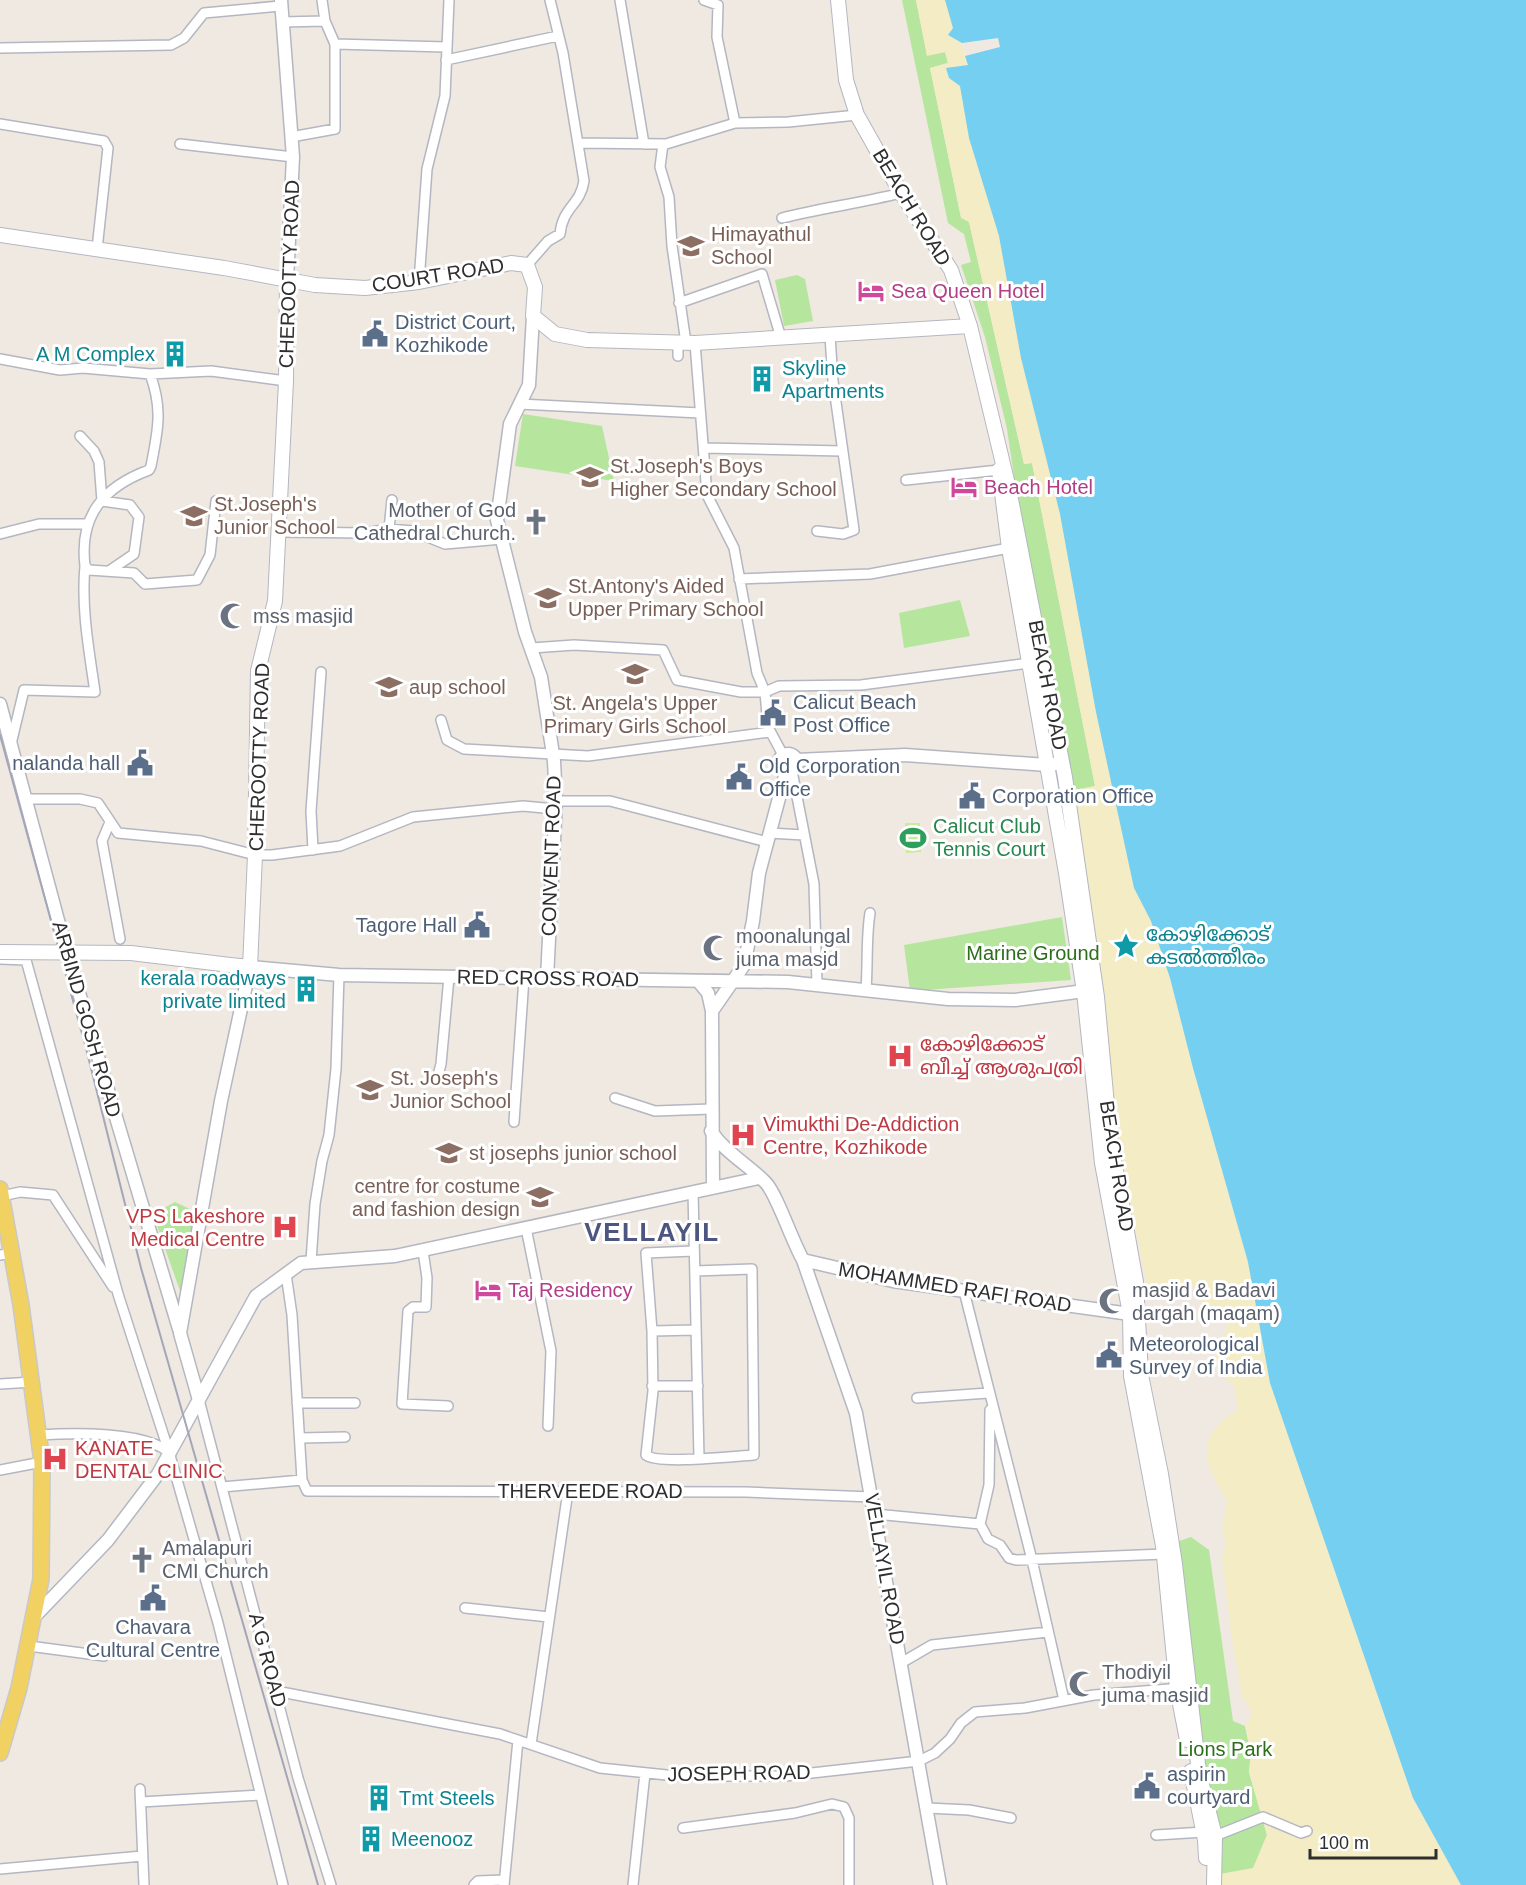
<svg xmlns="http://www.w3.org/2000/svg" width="1526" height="1885" viewBox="0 0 1526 1885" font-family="Helvetica,'Noto Sans Malayalam',sans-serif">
	<rect width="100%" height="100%" fill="#efe9e1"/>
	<path fill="#b6e59e" d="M902 0H916L927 55 945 52 948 63 930 68 961 217 969 222 1024 464 1032 463 1095 786 1075 790 1016 490 1007 429 985 337 961 265 971 262 964 234 948 223Z
		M797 275 805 279 813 321 784 326 775 280Z
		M523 414 602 426 614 481 515 466Z
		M960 600 970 636 904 648 899 613Z
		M1062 917 1071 980 910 991 904 945Z
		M175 1202 194 1211 180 1291 153 1214Z
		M1191 1537 1209 1550 1233 1721 1245 1726 1251 1754 1249 1772 1267 1835 1253 1869 1215 1875 1170 1544Z"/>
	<path fill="#f3ecc5" d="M916 0H951L1001 202 1134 888 1151 921 1170 978 1193 1068 1248 1262 1270 1383 1413 1798 1461 1885H1217L1215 1875 1253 1868 1267 1835 1249 1772 1251 1754 1245 1726 1252 1714 1249 1706 1243 1699 1232 1640 1222 1558 1226 1545 1222 1530 1227 1500C1203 1464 1194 1435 1238 1410L1234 1385C1207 1369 1213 1351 1228 1329L1226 1318 1221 1319 1218 1306 1203 1309 1199 1287 1149 1295 1122 1163 1074 801 1075 790 1095 786 1032 463 1024 464 969 222 961 218 930 68 948 63 945 52 927 56Z"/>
	<path fill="#c9ec9a" d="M905 823H920L921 852 906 853Z"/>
	<path fill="#75cff0" d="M945 0H1526V1885H1461L1413 1798 1270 1383 1248 1262 1193 1068 1170 978 1151 921 1134 888 1096 712 1060 514 1021 358 999 236 969 138 960 86 949 78 946 68 968 65 965 56 1000 47 998 38 962 43 948 35 953 28Z"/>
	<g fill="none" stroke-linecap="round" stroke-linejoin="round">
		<g stroke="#b4b7c1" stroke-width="12">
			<path id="minor" d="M322 0 325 21
				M620 0 644 144
				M704 0 718 5 717 37 735 123
				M282 22 325 21 335 44 446 47
				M0 48 171 45 184 38 204 13 280 6
				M446 60 558 36
				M0 124 104 141 108 148 97 249
				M291 137 335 129V44
				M579 143 666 144 735 123 788 122 857 115
				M180 144 293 157
				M663 144 660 167 669 197 672 246 686 343
				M782 218C822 208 861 203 901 193
				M527 265 548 241 560 234C563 206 580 206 584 181L563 53 550 0
				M419 282 427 169 445 96 449 0
				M679 303 762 274 781 338
				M678 342V356
				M695 343 707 495 734 548 757 673 765 692 768 727 783 755
				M0 359 60 370 83 368 150 374 211 371 286 381
				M150 374C163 409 158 430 151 466L149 470C103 487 79 516 85 566L89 570 134 573 145 584 197 580 210 555 216 501
				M519 404 700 413
				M80 436 94 451 99 462 102 501 130 505 139 517 134 554 109 571
				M705 448 842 451
				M906 480 999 470
				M389 529 392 500
				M817 531 843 534 854 530 833 381 830 336
				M279 532 366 533 389 529 413 531 445 544 502 539
				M0 534 39 524H86
				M739 579 870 574 1009 548
				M532 648 574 645 663 650 677 680 741 692H765L779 686 861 685 1030 663
				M441 720 447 740 464 749 588 756 770 732
				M11 744 24 690 95 692C89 650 81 608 85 566
				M792 771 814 884 817 984
				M26 799H80L98 803 118 833 201 841 255 855H272L340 846 413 817 523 806 555 809
				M556 801H610L767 842
				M110 822 102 841 120 939
				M769 833 804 835
				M313 850 311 811 321 672
				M0 959 26 960 118 1294 169 1452 218 1623 283 1885
				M866 989C868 963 866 938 870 913
				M437 1079 441 1064 449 977
				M615 1098 655 1111 711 1109
				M514 1122 524 978
				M693 1191 699 1458
				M2 1196 20 1192 53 1195 113 1287
				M526 1228 551 1351 548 1426
				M423 1251 427 1278 426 1307H413L408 1311 402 1404 448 1406
				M0 1255 13 1253
				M311 1261 315 1204 322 1161 329 1135 336 1069 339 975
				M695 1271 752 1269 754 1455C735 1456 658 1465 646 1455L653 1391 652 1331 696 1330
				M286 1274 292 1315 302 1480 307 1491 746 1492 872 1497
				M964 1291 1032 1560 1064 1700
				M652 1331 646 1253 694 1251
				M0 1384 33 1382
				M652 1386H698
				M917 1398 988 1393
				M199 1400 298 1778 331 1885
				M297 1403H355
				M39 1435C74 1433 141 1431 169 1452
				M301 1438 345 1437
				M0 1470 42 1462
				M222 1487 302 1480
				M875 1514 980 1524 988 1539 1000 1545 1009 1558 1016 1560 1164 1554
				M980 1524 989 1485 990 1410
				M465 1608 549 1617
				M29 1646 104 1656
				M901 1663 932 1645 1048 1632
				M276 1691 500 1734 600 1768 676 1776H785L919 1761 935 1753 950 1739 961 1723 975 1712 1025 1708 1094 1695 1182 1688
				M531 1744 568 1491
				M140 1789 144 1885
				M141 1802 260 1795
				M927 1808 969 1810 1011 1818
				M683 1828 795 1813 832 1804 844 1807 849 1818V1885
				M1156 1835 1204 1832
				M1215 1836 1263 1817 1301 1833 1307 1831
				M0 1869 142 1856
				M474 1885 478 1881 504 1880
				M504 1885 518 1740
				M633 1885 645 1773"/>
		</g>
		<g stroke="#b4b7c1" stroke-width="15">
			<path id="tertiary" d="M281 0 293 157 287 280
				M533 316 529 385 510 424 497 520 525 632 541 677 554 761 556 801 547 978
				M0 704 63 939 179 1329
				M779 763a9 9 0 1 1 18 0a9 9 0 1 1-18 0Z
				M797 760 905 755 1047 765 1063 763
				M698 981 708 993 712 1011
				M711 1131C725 1153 749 1165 766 1183 777 1195 792 1241 803 1260L893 1281 1130 1314
				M713 1187 712 1011 744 965 753 921 759 873 786 772
				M803 1260 856 1413 940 1885
				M199 1400 180 1333 221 1101 250 967 339 975 788 982 948 999 1015 1000 1092 990
				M36 1615 108 1540 158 1474 256 1296 301 1263 395 1256 759 1178"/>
		</g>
		<g stroke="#b4b7c1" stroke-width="16">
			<path id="secondary" d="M838 0 846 80 857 115 901 193 951 270 970 326 1009 489 1065 777 1097 997 1110 1137 1136 1282 1141 1375 1161 1474 1175 1564 1199 1773 1215 1836 1214 1885
				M0 235 224 268 315 285 365 288 419 282 511 263 527 265 535 287 533 316 555 334 587 340 695 343 970 326
				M999 470 1009 548 1066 873 1084 992 1102 1163 1130 1314 1131 1376 1163 1546 1177 1689 1187 1740
				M230 965 250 967 255 855 258 671 275 601 286 381 287 280
				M1191 1771 1205 1840 1206 1858"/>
		</g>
		<g stroke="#c9c9c9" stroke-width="18">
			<path id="primary" d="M0 1189 21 1305 42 1462 41 1579 19 1688 0 1753"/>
		</g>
		<use href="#minor" stroke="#fff" stroke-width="9"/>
		<use href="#tertiary" stroke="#fff" stroke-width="12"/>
		<use href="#secondary" stroke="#fff" stroke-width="14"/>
		<use href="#primary" stroke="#f2d163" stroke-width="15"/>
		<path stroke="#a3a6b8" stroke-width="2" d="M0 735 86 1048 141 1268 318 1885"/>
		<g stroke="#b4b7c1" stroke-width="16" stroke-linecap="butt">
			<path id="secondary-bridge" d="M0 952 131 953 230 965"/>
		</g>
		<use href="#secondary-bridge" stroke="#fff" stroke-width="14"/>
	</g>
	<defs>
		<g id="school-bare" transform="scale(2.07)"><path d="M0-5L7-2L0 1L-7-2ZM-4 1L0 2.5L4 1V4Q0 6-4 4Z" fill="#8d6e63" stroke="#fff" stroke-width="2.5" paint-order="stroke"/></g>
		<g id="hotel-bare" transform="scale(2.07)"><path d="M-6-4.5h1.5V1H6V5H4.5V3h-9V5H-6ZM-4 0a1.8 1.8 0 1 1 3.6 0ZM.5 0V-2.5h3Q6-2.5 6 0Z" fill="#d1479c" stroke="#fff" stroke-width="2.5" paint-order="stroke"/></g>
		<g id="civic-bare" transform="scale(2.07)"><path d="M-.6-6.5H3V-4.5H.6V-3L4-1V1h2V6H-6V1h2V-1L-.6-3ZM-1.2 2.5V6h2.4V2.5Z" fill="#5c6f8a" stroke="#fff" stroke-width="2.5" paint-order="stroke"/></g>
		<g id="building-bare" transform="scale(2.07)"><path d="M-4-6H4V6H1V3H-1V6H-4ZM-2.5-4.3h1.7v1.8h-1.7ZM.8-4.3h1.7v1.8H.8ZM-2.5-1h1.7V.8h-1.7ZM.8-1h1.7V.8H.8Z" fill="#0f9aa8" stroke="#fff" stroke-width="2.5" paint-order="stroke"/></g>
		<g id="church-bare" transform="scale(2.07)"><path d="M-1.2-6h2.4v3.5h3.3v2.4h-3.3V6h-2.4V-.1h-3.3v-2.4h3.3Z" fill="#6b7280" stroke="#fff" stroke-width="2.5" paint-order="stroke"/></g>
		<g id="mosque-bare" transform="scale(2.07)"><path d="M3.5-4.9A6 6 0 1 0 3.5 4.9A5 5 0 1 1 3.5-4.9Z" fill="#6b7280" stroke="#fff" stroke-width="2.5" paint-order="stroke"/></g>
		<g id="stadium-bare" transform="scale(2.07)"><path d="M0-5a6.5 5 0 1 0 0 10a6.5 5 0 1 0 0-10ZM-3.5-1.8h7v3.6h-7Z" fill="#2e9e5b" stroke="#fff" stroke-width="2.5" paint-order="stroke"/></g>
		<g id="sight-bare" transform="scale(2.07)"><path d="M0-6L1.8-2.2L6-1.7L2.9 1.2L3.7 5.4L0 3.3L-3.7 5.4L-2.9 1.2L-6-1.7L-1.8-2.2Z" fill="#0f9aa8" stroke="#fff" stroke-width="2.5" paint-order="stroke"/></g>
		<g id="hospital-bare" transform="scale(2.07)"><path d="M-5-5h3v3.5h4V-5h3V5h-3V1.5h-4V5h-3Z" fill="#e0444e" stroke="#fff" stroke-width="2.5" paint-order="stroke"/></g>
		<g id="university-bare" transform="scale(2.07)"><path d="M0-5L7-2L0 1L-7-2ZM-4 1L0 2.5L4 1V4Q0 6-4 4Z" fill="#8d6e63" stroke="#fff" stroke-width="2.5" paint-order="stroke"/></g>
	</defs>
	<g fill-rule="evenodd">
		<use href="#school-bare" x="691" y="246"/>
		<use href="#hotel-bare" x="871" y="291"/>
		<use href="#civic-bare" x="375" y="334"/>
		<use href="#building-bare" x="175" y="354"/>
		<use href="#building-bare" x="762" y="379"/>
		<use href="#school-bare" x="590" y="477"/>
		<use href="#hotel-bare" x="964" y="487"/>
		<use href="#school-bare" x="194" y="516"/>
		<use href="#church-bare" x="536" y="522"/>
		<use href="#school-bare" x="548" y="598"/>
		<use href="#mosque-bare" x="233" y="616"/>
		<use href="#school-bare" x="635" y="674"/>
		<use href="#school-bare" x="389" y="687"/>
		<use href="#civic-bare" x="773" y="713"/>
		<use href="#civic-bare" x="140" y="763"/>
		<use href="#civic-bare" x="739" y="777"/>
		<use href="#civic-bare" x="972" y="796"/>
		<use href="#stadium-bare" x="913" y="838"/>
		<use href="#civic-bare" x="477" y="925"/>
		<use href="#sight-bare" x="1126" y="946"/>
		<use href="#mosque-bare" x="716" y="948"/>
		<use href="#building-bare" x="306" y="989"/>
		<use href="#hospital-bare" x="900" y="1056"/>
		<use href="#school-bare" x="370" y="1090"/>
		<use href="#hospital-bare" x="743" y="1135"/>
		<use href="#school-bare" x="449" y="1153"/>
		<use href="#university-bare" x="540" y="1197"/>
		<use href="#hospital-bare" x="285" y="1227"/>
		<use href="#hotel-bare" x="488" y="1290"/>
		<use href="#mosque-bare" x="1112" y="1301"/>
		<use href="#civic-bare" x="1109" y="1355"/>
		<use href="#hospital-bare" x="55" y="1459"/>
		<use href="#church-bare" x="142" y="1560"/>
		<use href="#civic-bare" x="153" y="1598"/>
		<use href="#mosque-bare" x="1082" y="1684"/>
		<use href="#civic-bare" x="1147" y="1786"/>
		<use href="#building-bare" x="379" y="1798"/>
		<use href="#building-bare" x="371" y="1839"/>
	</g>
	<g text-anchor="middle" stroke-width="6" stroke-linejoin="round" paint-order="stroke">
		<g font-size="20" fill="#2e2e2e" stroke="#fff">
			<text transform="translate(912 207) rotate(59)" y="7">BEACH ROAD</text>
			<text transform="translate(289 274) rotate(-88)" y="7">CHEROOTTY ROAD</text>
			<text transform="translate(438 275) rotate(-9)" y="7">COURT ROAD</text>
			<text transform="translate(1048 685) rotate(79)" y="7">BEACH ROAD</text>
			<text transform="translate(259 757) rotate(-88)" y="7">CHEROOTTY ROAD</text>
			<text transform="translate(551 856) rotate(-88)" y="7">CONVENT ROAD</text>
			<text transform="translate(548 978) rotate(1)" y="7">RED CROSS ROAD</text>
			<text transform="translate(87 1019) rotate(74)" y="7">ARBIND GOSH ROAD</text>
			<text transform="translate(1117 1166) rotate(81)" y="7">BEACH ROAD</text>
			<text transform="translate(955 1287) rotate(9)" y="7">MOHAMMED RAFI ROAD</text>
			<text x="590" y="1498">THERVEEDE ROAD</text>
			<text transform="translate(885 1569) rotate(80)" y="7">VELLAYIL ROAD</text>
			<text transform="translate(268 1660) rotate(75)" y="7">A G ROAD</text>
			<text transform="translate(739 1773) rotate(-1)" y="7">JOSEPH ROAD</text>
		</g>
		<g font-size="20" fill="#785e54" stroke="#fff" text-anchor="start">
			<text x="711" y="241">Himayathul<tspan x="711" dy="23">School</tspan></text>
			<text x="610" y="473">St.Joseph's Boys<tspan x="610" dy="23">Higher Secondary School</tspan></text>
			<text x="214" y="511">St.Joseph's<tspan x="214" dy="23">Junior School</tspan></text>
			<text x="568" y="593">St.Antony's Aided<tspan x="568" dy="23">Upper Primary School</tspan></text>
			<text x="409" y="694">aup school</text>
			<text x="635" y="710" text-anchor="middle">St. Angela's Upper<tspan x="635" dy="23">Primary Girls School</tspan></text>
			<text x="390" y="1085">St. Joseph's<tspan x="390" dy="23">Junior School</tspan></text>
			<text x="469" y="1160">st josephs junior school</text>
			<text x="520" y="1193" text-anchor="end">centre for costume<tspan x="520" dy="23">and fashion design</tspan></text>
		</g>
		<g font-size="20" fill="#b23c85" stroke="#fff" text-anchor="start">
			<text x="891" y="298">Sea Queen Hotel</text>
			<text x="984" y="494">Beach Hotel</text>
			<text x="508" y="1297">Taj Residency</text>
		</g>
		<g font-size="20" fill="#4e5e75" stroke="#fff" text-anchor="start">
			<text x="395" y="329">District Court,<tspan x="395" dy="23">Kozhikode</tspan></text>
			<text x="793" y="709">Calicut Beach<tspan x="793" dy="23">Post Office</tspan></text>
			<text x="120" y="770" text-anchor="end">nalanda hall</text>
			<text x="759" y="773">Old Corporation<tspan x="759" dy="23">Office</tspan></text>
			<text x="992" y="803">Corporation Office</text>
			<text x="457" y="932" text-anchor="end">Tagore Hall</text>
			<text x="1129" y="1351">Meteorological<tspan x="1129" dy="23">Survey of India</tspan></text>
			<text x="153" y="1634" text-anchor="middle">Chavara<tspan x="153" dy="23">Cultural Centre</tspan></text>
			<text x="1167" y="1781">aspirin<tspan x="1167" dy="23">courtyard</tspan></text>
		</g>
		<g font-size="20" fill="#0d838f" stroke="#fff" text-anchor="start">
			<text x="155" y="361" text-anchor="end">A M Complex</text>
			<text x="782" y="375">Skyline<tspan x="782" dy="23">Apartments</tspan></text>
			<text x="1146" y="941">കോഴിക്കോട്<tspan x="1146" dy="23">കടൽത്തീരം</tspan></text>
			<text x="286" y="985" text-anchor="end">kerala roadways<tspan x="286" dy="23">private limited</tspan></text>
			<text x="399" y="1805">Tmt Steels</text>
			<text x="391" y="1846">Meenooz</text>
		</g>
		<g font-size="20" fill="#5b616d" stroke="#fff" text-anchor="start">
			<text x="516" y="517" text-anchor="end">Mother of God<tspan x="516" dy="23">Cathedral Church.</tspan></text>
			<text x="253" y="623">mss masjid</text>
			<text x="736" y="943">moonalungal<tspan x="736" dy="23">juma masjd</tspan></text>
			<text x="1132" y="1297">masjid &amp; Badavi<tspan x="1132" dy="23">dargah (maqam)</tspan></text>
			<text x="162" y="1555">Amalapuri<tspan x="162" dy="23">CMI Church</tspan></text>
			<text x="1102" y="1679">Thodiyil<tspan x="1102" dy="23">juma masjid</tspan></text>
		</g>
		<g font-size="20" fill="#27864d" stroke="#fff" text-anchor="start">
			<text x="933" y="833">Calicut Club<tspan x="933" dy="23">Tennis Court</tspan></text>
		</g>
		<g font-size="20" fill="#2c6e1b" stroke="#fff">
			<text x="1033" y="960">Marine Ground</text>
			<text x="1225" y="1756">Lions Park</text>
		</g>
		<g font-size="20" fill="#be3a42" stroke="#fff" text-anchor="start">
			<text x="920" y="1051">കോഴിക്കോട്<tspan x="920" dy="23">ബീച്ച് ആശുപത്രി</tspan></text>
			<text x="763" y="1131">Vimukthi De-Addiction<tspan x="763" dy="23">Centre, Kozhikode</tspan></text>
			<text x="265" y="1223" text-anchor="end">VPS Lakeshore<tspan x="265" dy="23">Medical Centre</tspan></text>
			<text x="75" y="1455">KANATE<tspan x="75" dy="23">DENTAL CLINIC</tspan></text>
		</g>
		<g font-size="26" font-weight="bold" letter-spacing="1.5" fill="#4d5680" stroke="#fff">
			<text x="652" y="1241">VELLAYIL</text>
		</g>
	</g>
	<path d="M1310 1849v9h126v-9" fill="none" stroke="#2e2e2e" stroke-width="3"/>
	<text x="1319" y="1849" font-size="18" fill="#2e2e2e" stroke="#ffffff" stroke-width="4.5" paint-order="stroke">100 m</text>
</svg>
